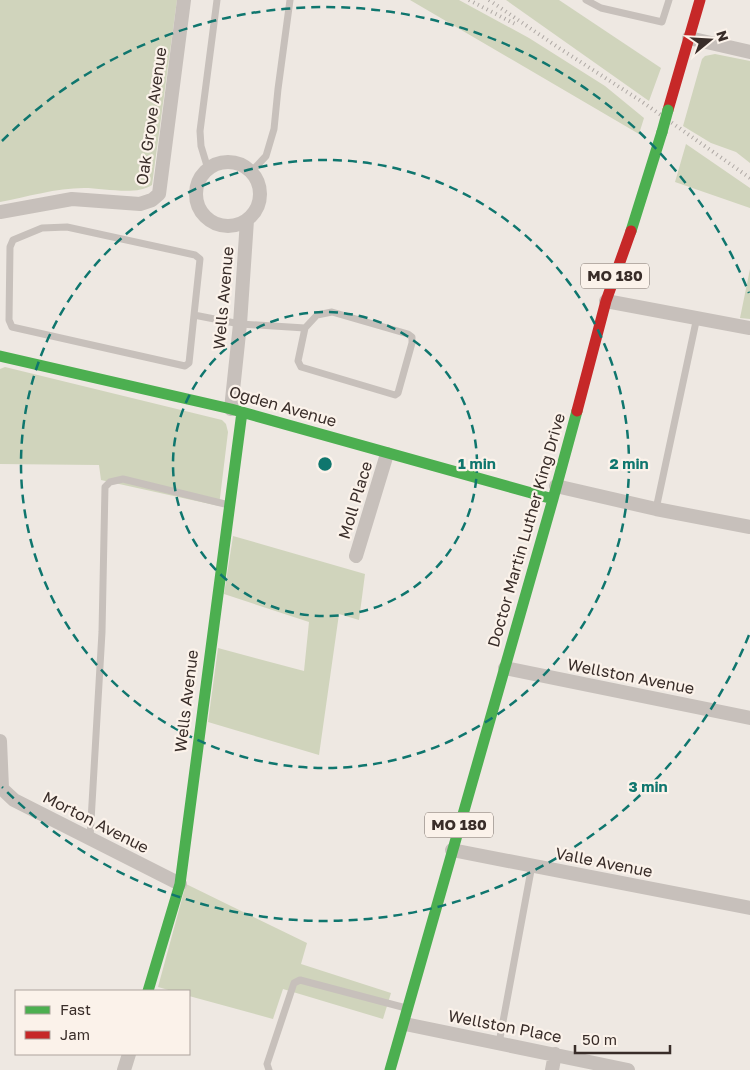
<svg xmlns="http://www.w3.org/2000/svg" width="750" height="1070" viewBox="0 0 750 1070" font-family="'Golos Text',sans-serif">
	<rect width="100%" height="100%" fill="#eee8e2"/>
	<path fill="#d0d4bc" d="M0 0H177L152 185C136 196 104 188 84 188 56 188 27 197 0 202Z
		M410 0H459L529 38 605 86 644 118 639 134Z
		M506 0H559L661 68 649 101Z
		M715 54 750 61V163L736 152 711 143 683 126 702 59 705 56Z
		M686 144 750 188V208L675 182Z
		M750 269V319L740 318Z
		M5 367 222 420 226 424 228 432 219 506 101 480 99 465 0 464V369Z
		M233 536 365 574 359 620 339 614 319 755 208 722 218 648 304 671 309 622 224 594Z
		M186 884 307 943 301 964 391 993 383 1019 283 989 273 1019 189 996V991H172L158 987Z"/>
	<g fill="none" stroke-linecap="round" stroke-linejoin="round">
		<path stroke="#c7c0bb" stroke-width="7" d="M586 0 601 8 662 22 669 0
			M208 169 201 146 200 131 217 0
			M252 171 266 156 274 129 278 89 290 0
			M332 312 408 334 412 337V343L398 393 395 395 301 367 298 361 305 328 317 315Z
			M194 315 189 363 185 366 12 327 9 320 10 247 13 240 42 228 67 227 195 255 200 259 194 315 240 324 305 328
			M656 509 697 317
			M90 838 102 632 105 487 110 482 123 479 229 505
			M499 1043 532 865
			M269 1070 267 1064 294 983 300 980 406 1008"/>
		<path stroke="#c7c0bb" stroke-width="14" d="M689 38 750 52
			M196 194a32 32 0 1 1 64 0a32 32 0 1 1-64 0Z
			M0 212 72 199 140 204 152 200 159 194 184 0
			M606 301 750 328
			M231 409 240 324 247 220
			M556 486 656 509 750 527
			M356 556 387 454
			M505 668 750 718
			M0 741 2 788
			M0 787 14 800 180 884
			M452 850 750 908
			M405 1024 628 1070
			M124 1070 129 1054
			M552 1070 555 1054"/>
		<path stroke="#4caf50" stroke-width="11" d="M631 231 662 132
			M0 356 231 409 553 499
			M148 991 180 884 242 412
			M390 1070 553 499 577 411"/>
		<path stroke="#c62828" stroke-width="11" d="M668 110 700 0
			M577 411 606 301 631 231"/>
		<path stroke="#afa9a5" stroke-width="4" stroke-dasharray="1 4" stroke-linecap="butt" d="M469 0 515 24
			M489 0 559 48 641 101 750 178"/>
		<path stroke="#4caf50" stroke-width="11" d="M662 132 668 110"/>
	</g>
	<g fill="none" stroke="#0f766e" stroke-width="2.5" stroke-dasharray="9 6">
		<circle cx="325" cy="464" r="152"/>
		<circle cx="325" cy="464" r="304"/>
		<path d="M749 635A457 457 0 0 1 2 787M2 141A457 457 0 0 1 749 293"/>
	</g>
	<g text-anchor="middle" stroke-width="4.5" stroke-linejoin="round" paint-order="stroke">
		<g fill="#fbf2ea" stroke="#736863" stroke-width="1">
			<rect x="581" y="263.5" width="68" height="25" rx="4"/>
			<rect x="425" y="812.5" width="68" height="25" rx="4"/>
		</g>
		<g font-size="15" font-weight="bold" fill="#392d29">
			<text x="615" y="281">MO 180</text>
			<text x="459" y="830">MO 180</text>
		</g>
		<g font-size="16" fill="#392d29" stroke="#fbf2ea">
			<text transform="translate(151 116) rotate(-82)" y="6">Oak Grove Avenue</text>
			<text transform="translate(223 298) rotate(-85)" y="6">Wells Avenue</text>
			<text transform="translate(283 406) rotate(16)" y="6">Ogden Avenue</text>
			<text transform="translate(355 500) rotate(-73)" y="6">Moll Place</text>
			<text transform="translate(526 530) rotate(-74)" y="6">Doctor Martin Luther King Drive</text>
			<text transform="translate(631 676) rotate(11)" y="6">Wellston Avenue</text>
			<text transform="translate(186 701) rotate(-83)" y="6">Wells Avenue</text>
			<text transform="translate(96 822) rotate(27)" y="6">Morton Avenue</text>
			<text transform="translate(604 862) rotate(11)" y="6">Valle Avenue</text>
			<text transform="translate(505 1026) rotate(11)" y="6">Wellston Place</text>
		</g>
	</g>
	<circle cx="325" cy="464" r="8" fill="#0f766e" stroke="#fbf2ea" stroke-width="2.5"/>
	<g font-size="15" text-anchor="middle" font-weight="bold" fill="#0f766e" stroke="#fbf2ea" stroke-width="4.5" stroke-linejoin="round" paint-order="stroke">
		<text x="477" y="469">1 min</text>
		<text x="629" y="469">2 min</text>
		<text x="648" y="792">3 min</text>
	</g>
	<rect x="15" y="990" width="175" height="65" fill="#fbf2ea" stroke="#ada39d"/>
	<rect x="25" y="1006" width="25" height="8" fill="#4caf50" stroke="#ada39d"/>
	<text x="60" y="1015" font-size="15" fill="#392d29">Fast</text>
	<rect x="25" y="1031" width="25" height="8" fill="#c62828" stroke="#ada39d"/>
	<text x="60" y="1040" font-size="15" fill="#392d29">Jam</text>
	<g transform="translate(710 40) rotate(72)" stroke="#fbf2ea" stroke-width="4" paint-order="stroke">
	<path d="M0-4L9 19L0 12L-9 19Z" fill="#392d29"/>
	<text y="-8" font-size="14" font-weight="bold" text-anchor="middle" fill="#392d29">N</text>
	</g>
	<path d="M575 1045v8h95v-8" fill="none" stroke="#392d29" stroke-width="2.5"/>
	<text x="582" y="1045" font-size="15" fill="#392d29" stroke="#fbf2ea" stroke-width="4" paint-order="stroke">50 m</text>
</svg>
